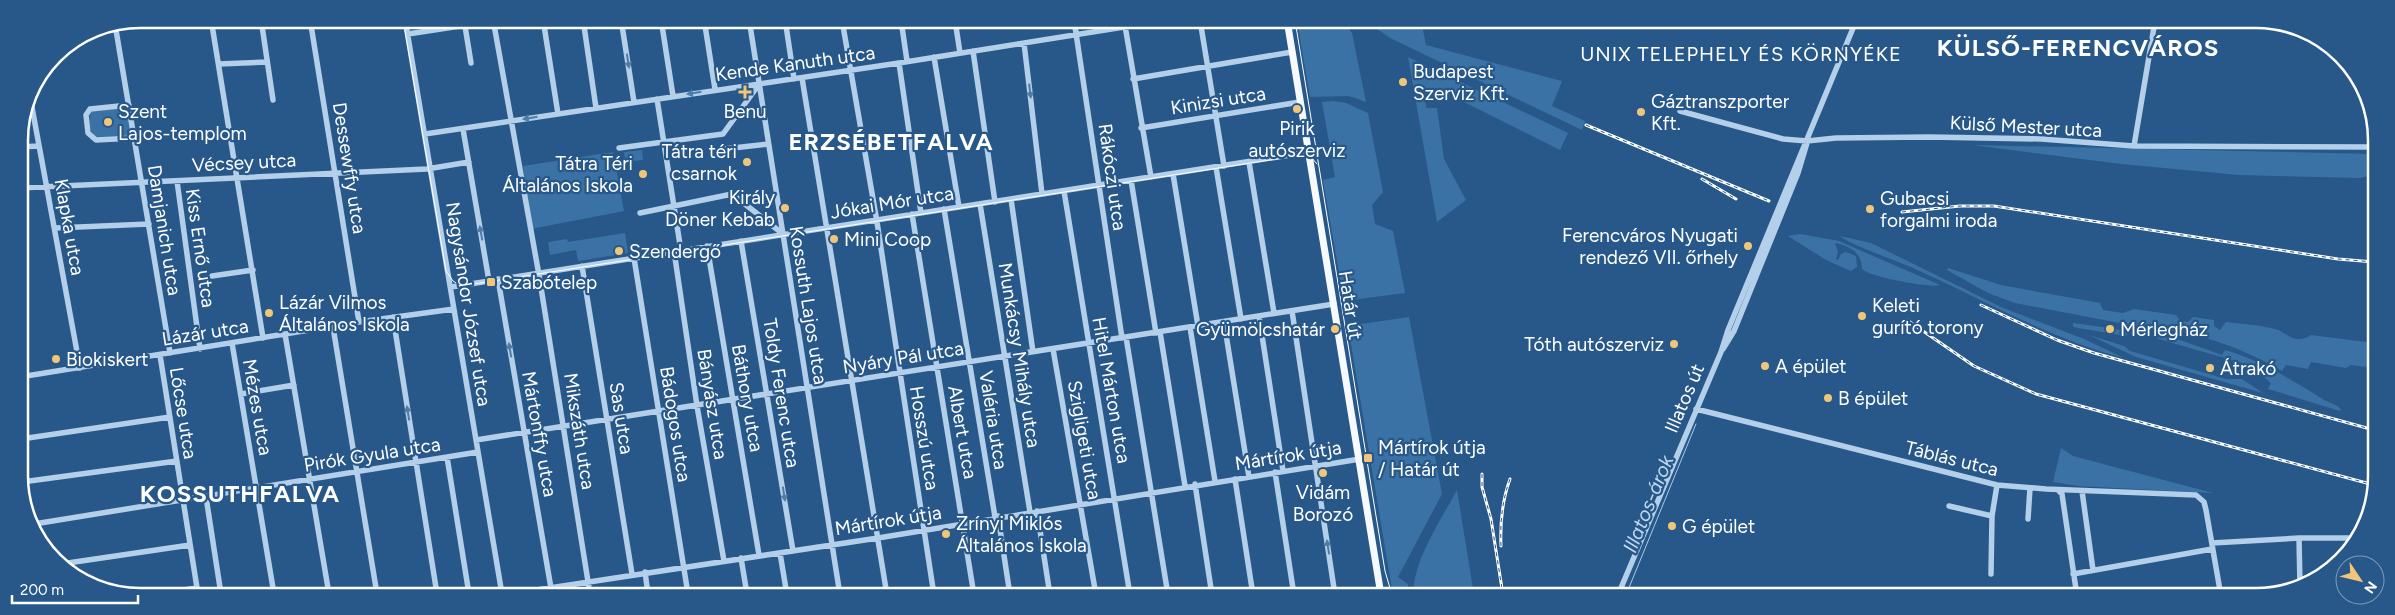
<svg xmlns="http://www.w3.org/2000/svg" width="2395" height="615" viewBox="0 0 2395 615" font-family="Figtree,sans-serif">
	<rect width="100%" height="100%" fill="#275889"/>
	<path fill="#3b72a5" d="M1297 20H1332L1340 27H1347L1352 33 1366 102 1349 96 1310 97Z
		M1364 20H1421L1426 45 1562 81 1552 106 1585 121 1582 130 1390 38Z
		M1408 57 1568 133 1560 150 1436 88 1424 89 1426 108H1437L1444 159 1466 200 1437 222Z
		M1333 101 1346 103 1368 113 1383 192 1372 205 1375 224 1393 231 1405 293 1344 301 1323 180 1335 177 1322 102Z
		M127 107 131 136 95 137C89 132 88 117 92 110Z
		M1972 145 2374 154V175L2359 178 2239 175 2121 164Z
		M642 150 643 160 625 162 624 152Z
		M613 152 624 211 531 229 523 166Z
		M625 233 628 253 578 261 576 250 550 255 548 242 567 239 568 242Z
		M1800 234 1839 241 1940 285C1929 288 1870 277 1862 269 1862 252 1849 246 1835 243L1838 252 1836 259 1838 260 1841 254 1846 252 1856 256 1857 267 1851 271 1826 260 1788 236Z
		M1840 236 1871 243 2003 308 2084 339 2124 358C2049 339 1983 299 1913 268 1900 262 1846 243 1840 236Z
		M1948 268 2001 285 2100 303 2103 310 2123 313 2134 309 2176 315 2180 321 2188 322 2193 317 2214 320V326L2220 330 2226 322C2242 324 2260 325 2275 329 2289 333 2294 346 2311 335L2374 343V368L2351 365 2346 368 2311 362 2308 369 2286 365 2282 371C2251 352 2191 328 2156 330L2015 303 1988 293 1947 270Z
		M1409 317 1442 494 1398 577 1408 584V595H1393L1348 326Z
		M2073 323 2109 328 2108 332 2111 333 2115 329 2129 332 2126 336 2073 327Z
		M2089 335 2124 346 2130 351 2226 379H2242L2263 393 2136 357Z
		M2152 335 2177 339 2222 355 2225 350C2260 360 2290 379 2321 398 2327 402 2336 404 2341 409L2340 411 2268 389 2271 383 2249 365 2152 337Z
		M2061 448 2073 456 2213 493 2078 486 2053 482Z
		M1457 490 1474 595H1413C1414 558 1440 522 1457 490Z"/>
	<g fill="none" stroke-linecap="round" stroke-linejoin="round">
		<path stroke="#a8cbe9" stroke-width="1" d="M1626 595 1696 424"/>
		<path stroke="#b3cfe9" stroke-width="5.5" d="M211 19 263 338
			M261 19 273 100
			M310 19 359 322
			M405 19 502 594
			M493 19 539 275 590 594
			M543 19 558 114
			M583 19 596 108
			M621 19 634 102
			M661 19 673 96
			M704 19 715 89
			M749 19 840 595
			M785 19 794 79
			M842 20 877 222 934 595
			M901 20 907 61
			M955 20 960 53
			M1074 20 1122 338
			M1124 20 1151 177
			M1200 20 1224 166
			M115 24 170 353
			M465 26 471 63
			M89 31 160 20 249 19
			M408 34 493 21
			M1024 43 1042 194
			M973 51 995 202
			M934 57 959 207
			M899 63 921 213
			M219 64 267 62
			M802 78 887 595
			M1133 79 1292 52
			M29 91 80 368
			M657 99 681 251
			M129 105 90 109 86 115 88 133 96 140 135 138
			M1680 111 1783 139 1807 141 1836 138 1929 137 2041 139 2134 146 2374 147
			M1141 128 1300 102
			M463 129 489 281
			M425 134 899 63 1168 20
			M2134 146 2155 21
			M19 147 39 146
			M619 148 723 134 760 83
			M724 149 768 144
			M1249 162 1274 313
			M1216 167 1241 319
			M1173 174 1198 326
			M1131 180 1156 333
			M177 181 200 349
			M19 188 427 169 469 162
			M1064 191 1130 595
			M1011 199 1033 352
			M980 204 1030 512
			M944 209 995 517
			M640 213 732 194 783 234
			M912 214 974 595
			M55 228 149 224
			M741 241 793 551
			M707 246 759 555
			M674 251 697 406 724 561
			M634 258 688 594
			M582 266 632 574
			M212 276 253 270
			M498 279 552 594
			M451 287 1309 152
			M1292 311 1335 595
			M1259 316 1283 471
			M393 317 437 594
			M1224 322 1249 477
			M333 327 377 594
			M1190 327 1215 481
			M1160 332 1185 486
			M285 334 329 594
			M1126 337 1168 595
			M232 343 274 594
			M1053 349 1096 595
			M1723 349 1734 331 1798 173 1807 143
			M160 355 198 594
			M20 377 359 322 454 309
			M241 394 294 385
			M1696 409 1997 485 2046 489 2196 495 2204 502 2206 510 2221 596
			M21 439 170 417
			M476 440 1334 304
			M447 457 469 594
			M1275 472 1294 595
			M21 475 25 507
			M1235 479 1253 595
			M22 482 177 461
			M1195 484 1212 595
			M2058 490 2062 494 2077 596
			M2082 491 2093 570
			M206 497 221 594
			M1949 506 1992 516
			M1037 511 1050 595
			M998 516 1010 595
			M2028 519 2030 488
			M34 524 478 452
			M2299 538 2300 587
			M2212 543 2299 538H2358
			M780 553 787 595
			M741 558 747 594
			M61 564 190 545
			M645 572 648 594
			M1991 574 1992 516 1997 485
			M2073 574 2212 549
			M156 594 197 588
			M510 594 878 538 1360 459
			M1618 595 1721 352 1728 330 1856 21"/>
		<path stroke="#f6fafe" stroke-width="7" d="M1287 20 1381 595"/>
		<path stroke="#fff" stroke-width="1" d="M403 19 446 271 453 281 461 286 1302 155 1310 156 1317 164
			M1295 20 1385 571 1392 595"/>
		<g stroke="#fff" stroke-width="3">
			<path id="rail" d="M1586 125 1769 201
				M1702 179 1736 199
				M1902 212 1960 206H1994L2338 259 2374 262
				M1981 305 2057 340 2094 353 2374 430
				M1907 320 1974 366 2036 394 2374 485
				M1482 474V487L1491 519 1503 595
				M1501 546C1500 522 1502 501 1510 479"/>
		</g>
		<use href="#rail" stroke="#275889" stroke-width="1" stroke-dasharray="4" stroke-linecap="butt"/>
	</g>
	<defs><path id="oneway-solid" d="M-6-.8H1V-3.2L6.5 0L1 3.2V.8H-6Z" transform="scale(1.25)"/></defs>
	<g fill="#517ca6">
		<use href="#oneway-solid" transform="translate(628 61) rotate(81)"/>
		<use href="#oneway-solid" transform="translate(1030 91) rotate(83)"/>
		<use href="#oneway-solid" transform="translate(694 93) rotate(171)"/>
		<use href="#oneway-solid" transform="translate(530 118) rotate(171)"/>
		<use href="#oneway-solid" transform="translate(481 233) rotate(-100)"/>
		<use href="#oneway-solid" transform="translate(510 350) rotate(-100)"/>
		<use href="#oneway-solid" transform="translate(408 413) rotate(-99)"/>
		<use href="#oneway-solid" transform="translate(784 494) rotate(81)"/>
		<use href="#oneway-solid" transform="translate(1328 547) rotate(-99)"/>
	</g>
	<g fill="#f2c678" stroke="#275889" stroke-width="2">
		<circle cx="1403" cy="82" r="5"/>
		<path d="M742.5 84.5h5v5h5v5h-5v5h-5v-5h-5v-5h5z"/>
		<circle cx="1297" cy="109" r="5"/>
		<circle cx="1641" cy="112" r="5"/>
		<circle cx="108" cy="122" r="5"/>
		<circle cx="747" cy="162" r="5"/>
		<circle cx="643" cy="174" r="5"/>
		<circle cx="785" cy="208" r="5"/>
		<circle cx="1870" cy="209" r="5"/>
		<circle cx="834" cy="239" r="5"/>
		<circle cx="1748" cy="246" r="5"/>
		<circle cx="619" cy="251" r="5"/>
		<rect x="486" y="277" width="10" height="10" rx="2.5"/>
		<circle cx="269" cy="313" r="5"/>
		<circle cx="1862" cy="316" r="5"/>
		<circle cx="1335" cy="329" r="5"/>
		<circle cx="2110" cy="329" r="5"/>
		<circle cx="1674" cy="344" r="5"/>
		<circle cx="56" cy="359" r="5"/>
		<circle cx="1765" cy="366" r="5"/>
		<circle cx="2210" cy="368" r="5"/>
		<circle cx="1828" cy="398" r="5"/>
		<rect x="1363" y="453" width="10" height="10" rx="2.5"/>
		<circle cx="1323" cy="473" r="5"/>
		<circle cx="1672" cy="526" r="5"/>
		<circle cx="946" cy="534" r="5"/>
	</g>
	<g text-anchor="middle" stroke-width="4.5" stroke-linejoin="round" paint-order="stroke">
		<g font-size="19" fill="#fff" stroke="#275889">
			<text transform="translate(795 63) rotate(-8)" y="7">Kende Kanuth utca</text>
			<text transform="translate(1218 100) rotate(-9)" y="7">Kinizsi utca</text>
			<text transform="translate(2026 126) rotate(3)" y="7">Külső Mester utca</text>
			<text transform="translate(244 162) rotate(-3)" y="7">Vécsey utca</text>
			<text transform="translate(350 168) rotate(81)" y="7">Dessewffy utca</text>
			<text transform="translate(1113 177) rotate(82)" y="7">Rákóczi utca</text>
			<text transform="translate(892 202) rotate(-9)" y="7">Jókai Mór utca</text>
			<text transform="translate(70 227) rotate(80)" y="7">Klapka utca</text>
			<text transform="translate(165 230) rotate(81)" y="7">Damjanich utca</text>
			<text transform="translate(201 248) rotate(82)" y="7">Kiss Ernő utca</text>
			<text transform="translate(469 304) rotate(81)" y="7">Nagysándor József utca</text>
			<text transform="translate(809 305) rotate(81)" y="7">Kossuth Lajos utca</text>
			<text transform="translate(1351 305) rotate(81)" y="7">Határ út</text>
			<text transform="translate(205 332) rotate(-9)" y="7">Lázár utca</text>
			<text transform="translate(1020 355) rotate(81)" y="7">Munkácsy Mihály utca</text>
			<text transform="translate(903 357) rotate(-9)" y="7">Nyáry Pál utca</text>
			<text transform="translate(1112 390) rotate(80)" y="7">Hitel Márton utca</text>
			<text transform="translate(782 393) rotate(81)" y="7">Toldy Ferenc utca</text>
			<text transform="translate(748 398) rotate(80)" y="7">Báthory utca</text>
			<text transform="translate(1684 398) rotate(-67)" y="7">Illatos út</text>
			<text transform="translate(713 404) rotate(81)" y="7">Bányász utca</text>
			<text transform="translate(258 407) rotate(80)" y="7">Mézes utca</text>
			<text transform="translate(184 413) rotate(81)" y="7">Lőcse utca</text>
			<text transform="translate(622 418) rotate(81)" y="7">Sas utca</text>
			<text transform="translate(994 420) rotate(81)" y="7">Valéria utca</text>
			<text transform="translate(676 424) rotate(81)" y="7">Bádogos utca</text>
			<text transform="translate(580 431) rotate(81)" y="7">Mikszáth utca</text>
			<text transform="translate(963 432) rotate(80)" y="7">Albert utca</text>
			<text transform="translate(540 434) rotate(80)" y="7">Mártonffy utca</text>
			<text transform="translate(925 438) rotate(81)" y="7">Hosszú utca</text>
			<text transform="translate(1085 440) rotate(80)" y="7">Szigligeti utca</text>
			<text transform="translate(372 454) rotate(-9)" y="7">Pirók Gyula utca</text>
			<text transform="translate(1288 455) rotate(-9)" y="7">Mártírok útja</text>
			<text transform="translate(1952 458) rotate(14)" y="7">Táblás utca</text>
			<text transform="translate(888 520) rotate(-9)" y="7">Mártírok útja</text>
		</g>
		<g font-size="19" fill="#fff" stroke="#275889" text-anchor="start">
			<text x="1413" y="78">Budapest<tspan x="1413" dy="22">Szerviz Kft.</tspan></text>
			<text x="1651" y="108">Gáztranszporter<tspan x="1651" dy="22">Kft.</tspan></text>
			<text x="118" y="118">Szent<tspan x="118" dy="22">Lajos-templom</tspan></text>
			<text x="745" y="118" text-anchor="middle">Benu</text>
			<text x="1297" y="135" text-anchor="middle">Pirik<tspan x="1297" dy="22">autószerviz</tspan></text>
			<text x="737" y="158" text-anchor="end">Tátra téri<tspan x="737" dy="22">csarnok</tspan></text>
			<text x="633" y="170" text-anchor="end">Tátra Téri<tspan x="633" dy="22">Általános Iskola</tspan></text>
			<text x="775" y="204" text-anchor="end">Király<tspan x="775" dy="22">Döner Kebab</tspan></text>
			<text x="1880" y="205">Gubacsi<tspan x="1880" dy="22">forgalmi iroda</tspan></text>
			<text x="1738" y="242" text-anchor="end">Ferencváros Nyugati<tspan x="1738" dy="22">rendező VII. őrhely</tspan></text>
			<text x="844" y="246">Mini Coop</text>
			<text x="629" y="258">Szendergő</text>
			<text x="501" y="289">Szabótelep</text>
			<text x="279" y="309">Lázár Vilmos<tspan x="279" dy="22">Általános Iskola</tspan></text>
			<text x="1872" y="312">Keleti<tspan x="1872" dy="22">gurító torony</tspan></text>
			<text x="1325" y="336" text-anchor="end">Gyümölcshatár</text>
			<text x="2120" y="336">Mérlegház</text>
			<text x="1664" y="351" text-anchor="end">Tóth autószerviz</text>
			<text x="66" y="366">Biokiskert</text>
			<text x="1775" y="373">A épület</text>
			<text x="2220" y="375">Átrakó</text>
			<text x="1838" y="405">B épület</text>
			<text x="1378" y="454">Mártírok útja<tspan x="1378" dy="22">/ Határ út</tspan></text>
			<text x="1323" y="499" text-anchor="middle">Vidám<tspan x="1323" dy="22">Borozó</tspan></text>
			<text x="956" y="530">Zrínyi Miklós<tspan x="956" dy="22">Általános Iskola</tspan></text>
			<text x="1682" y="533">G épület</text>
		</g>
		<g font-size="20" letter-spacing="1" fill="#fff" stroke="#275889">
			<text x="1741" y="61">UNIX TELEPHELY ÉS KÖRNYÉKE</text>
		</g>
		<g font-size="20" font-style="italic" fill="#bfd9f0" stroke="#275889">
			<text transform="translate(1648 504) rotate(-68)" y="7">Illatos-árok</text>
		</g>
		<g font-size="24" font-weight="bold" letter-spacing="1" fill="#fff" stroke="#275889">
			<text x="2078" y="56">KÜLSŐ-FERENCVÁROS</text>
			<text x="891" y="150">ERZSÉBETFALVA</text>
			<text x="240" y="502">KOSSUTHFALVA</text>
		</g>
	</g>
	<path d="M0 0H2395V615H0ZM140 28H2256A112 112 0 0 1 2368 140V476A112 112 0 0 1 2256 588H140A112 112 0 0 1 28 476V140A112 112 0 0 1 140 28Z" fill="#275889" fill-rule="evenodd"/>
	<path fill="none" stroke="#fff" stroke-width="2.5" d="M140 28H2256A112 112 0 0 1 2368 140V476A112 112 0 0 1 2256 588H140A112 112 0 0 1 28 476V140A112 112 0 0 1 140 28Z"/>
	<g transform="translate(2360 580) rotate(125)"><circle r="24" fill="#275889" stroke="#7d9bb8"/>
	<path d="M0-4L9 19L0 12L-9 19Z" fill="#f2c678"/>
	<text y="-8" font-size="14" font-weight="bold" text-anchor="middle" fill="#ffffff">N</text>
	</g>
	<path d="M12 595v8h126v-8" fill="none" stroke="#ffffff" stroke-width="2.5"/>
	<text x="20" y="595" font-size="15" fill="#ffffff" stroke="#275889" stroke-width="4" paint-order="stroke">200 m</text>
</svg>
